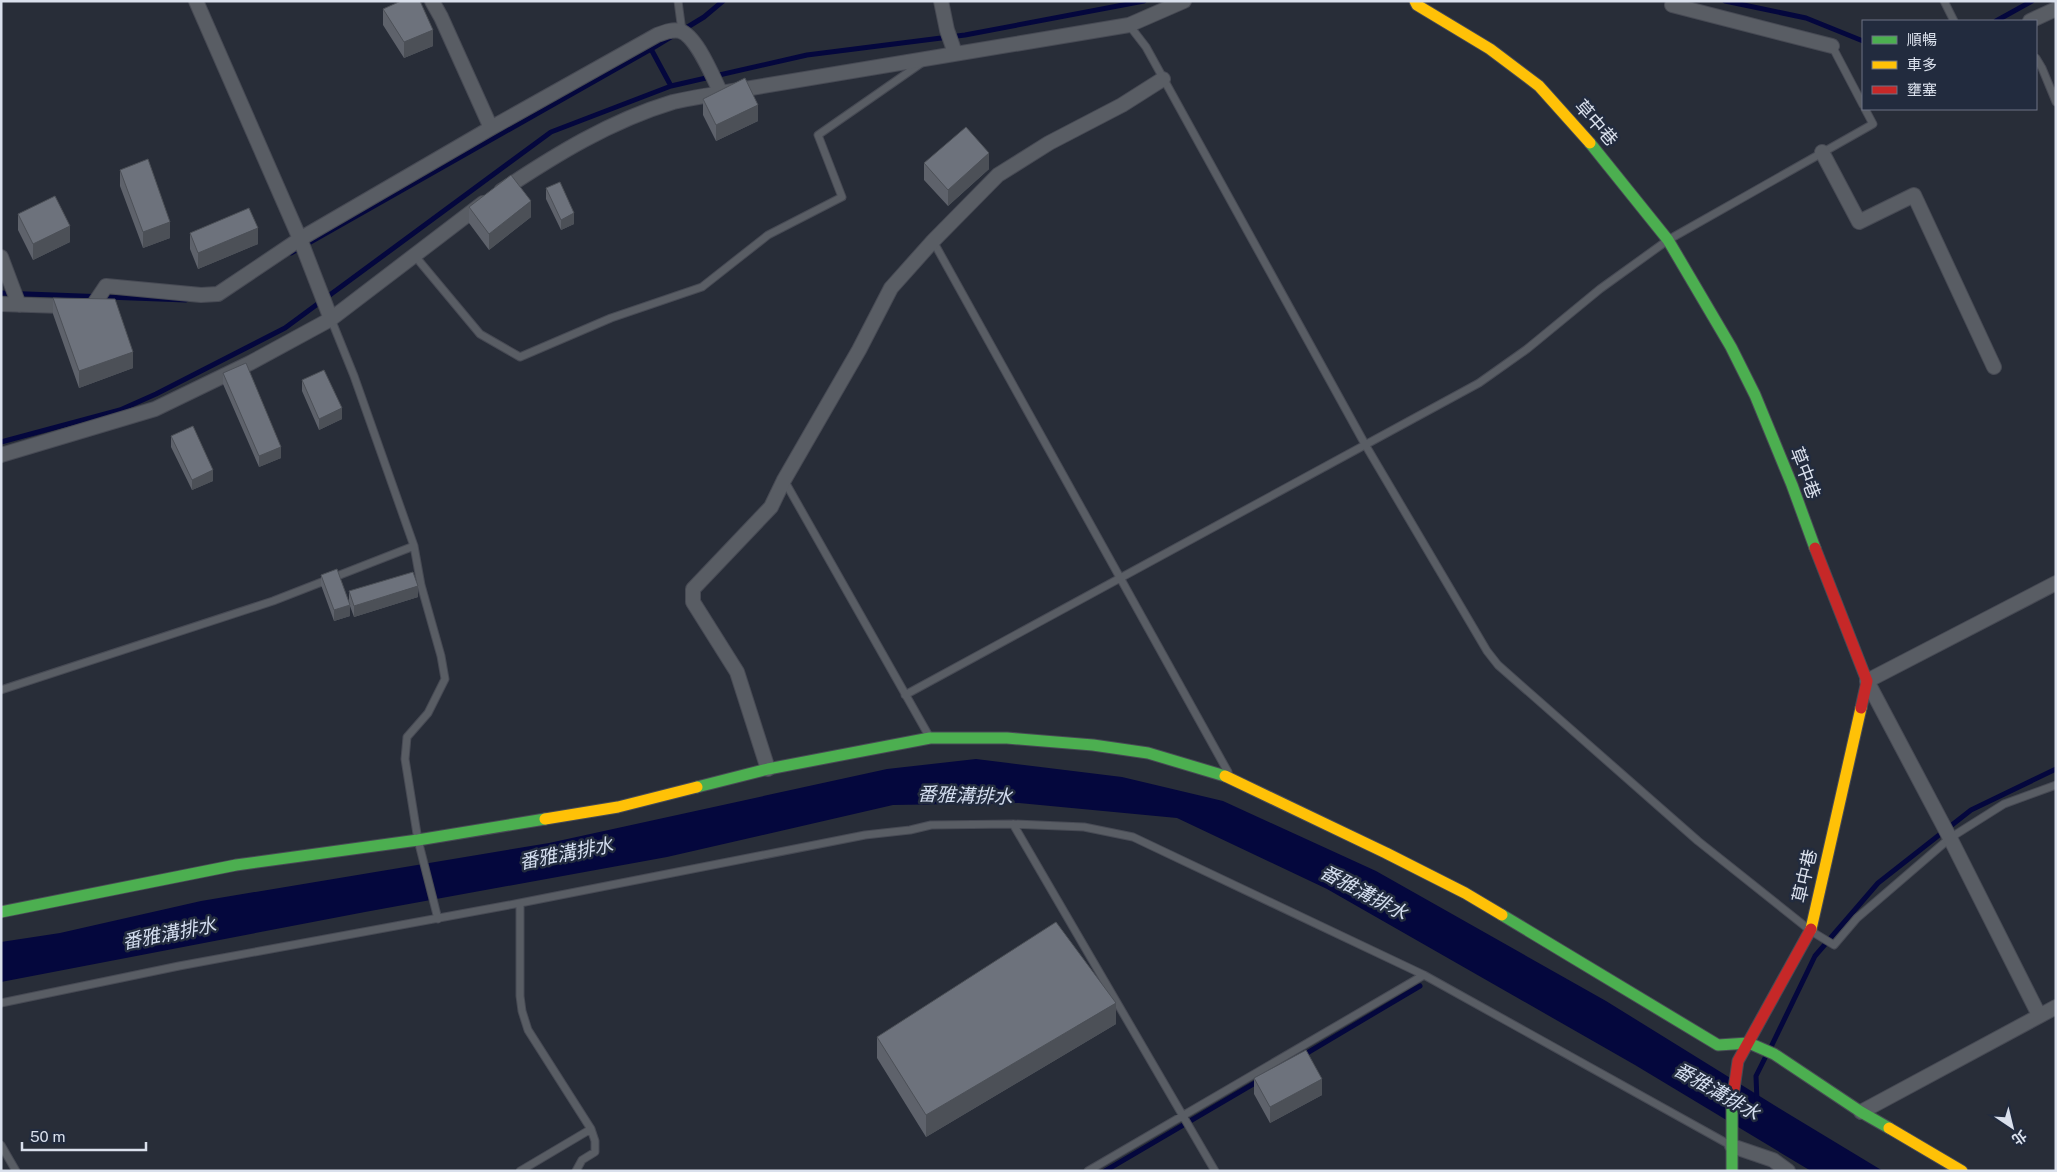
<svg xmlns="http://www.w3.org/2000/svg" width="2057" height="1172" viewBox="0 0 2057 1172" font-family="'Public Sans','Noto Sans TC',sans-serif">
	<rect width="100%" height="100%" fill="#282d38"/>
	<path fill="#04073d" d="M976 759 1122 777 1223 801 1376 871 1606 1001 1787 1113 1883 1171H1811L1635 1065 1327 889 1177 818 1019 803 893 805 667 857 365 912 1 982V942L60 933 201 901 549 843 887 769Z"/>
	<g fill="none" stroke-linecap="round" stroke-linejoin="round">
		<path stroke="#04073d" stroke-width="5" d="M1725 1 1806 18 1863 41
			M1996 21 2032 1
			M681 31 704 17 723 1
			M651 49 674 35
			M291 253 651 49 671 86
			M1 293 186 300
			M1 442 120 410 156 394 285 328 551 132 671 86 807 55 965 35 1144 1
			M1770 1049 1815 956 1878 883 1971 810 2056 769
			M1302 1056 1420 986
			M1757 1101 1756 1076 1766 1056
			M1105 1171 1260 1080"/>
		<g stroke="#474a54" stroke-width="9">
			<path id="lane" d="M678 1 682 31
				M1944 1 1954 21
				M1129 25 1146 47 1366 446 1487 651 1498 665 1698 841 1811 931 1834 945 1857 918 1950 838 2004 804 2056 785
				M1832 46 1863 105
				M2036 58 2042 68 2056 102
				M933 241 1228 772
				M415 256 480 334 520 357 611 318 702 287 768 235 842 197 818 135 923 62
				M331 319 354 376 414 546 421 585 441 656 445 679 428 713 407 737 405 759 418 840 438 919
				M784 480 929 736
				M1 690 273 601 414 546
				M905 695 1479 383 1527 349 1600 289 1668 240 1873 124 1865 109
				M1013 824 1215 1171
				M520 903V996L522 1011 528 1030 591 1129 595 1141V1152L582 1160 576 1171
				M1 1003 179 966 520 903 865 835 910 830 931 825 1013 824 1084 827 1133 837 1424 975 1730 1145
				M1 1145 16 1171
				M520 1171 591 1129
				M1088 1171 1424 975"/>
		</g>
		<g stroke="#474a54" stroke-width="16">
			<path id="street" d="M196 1 300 239 331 319
				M432 1 441 17 491 128
				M941 1 947 30 955 53
				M1672 5 1832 46
				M2030 21 2056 9
				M1822 152 1859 222 1914 195 1994 367
				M501 191C555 155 610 121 673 102 689 98 705 96 721 93
				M1 257 19 305
				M1 304 92 307 106 286 201 295 218 294 300 239 491 128 657 35C665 32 672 29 680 31 697 36 713 78 721 93L1129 25 1184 1
				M1 455 155 409 250 363 331 319 483 203
				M768 769 737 672 693 602V589L771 507 784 480 859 350 891 288 933 241 998 175 1049 143 1122 105 1163 79
				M2039 1015 1950 838 1867 681 2056 583
				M1861 1112 2056 1007
				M1732 1146 1773 1160 1788 1171"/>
		</g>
		<g stroke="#474a54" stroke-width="13">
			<path id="fast" d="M1590 143 1668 240 1731 347 1755 395 1792 485 1815 548
				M697 787 768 769 930 738H1007L1093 745 1148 753 1225 776
				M1 912 236 865 418 840 545 819
				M1502 915 1718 1045 1749 1043 1774 1054 1861 1112 1889 1128
				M1732 1103V1171"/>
		</g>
		<g stroke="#474a54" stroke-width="13">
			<path id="slow" d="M1415 1 1417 5 1490 49 1539 86 1590 143
				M1225 776 1386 853 1465 893 1502 915
				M545 819 618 807 697 787
				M1811 929 1861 708
				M1889 1128 1962 1171"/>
		</g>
		<g stroke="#474a54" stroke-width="13">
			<path id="jam" d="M1815 548 1867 681 1861 708
				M1732 1103 1738 1061 1811 929"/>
		</g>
		<use href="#lane" stroke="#595d64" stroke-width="7"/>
		<use href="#street" stroke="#595d64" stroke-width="14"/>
		<use href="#fast" stroke="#4caf50" stroke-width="11"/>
		<use href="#slow" stroke="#ffc107" stroke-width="11"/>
		<use href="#jam" stroke="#c62828" stroke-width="11"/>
	</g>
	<path fill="#5e626b" d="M383 9 433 46 404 58 383 25Z
		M703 99 758 121 716 141 703 115Z
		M924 163 989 169 948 206 924 180Z
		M120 170 170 238 143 248 120 186Z
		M546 188 574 224 561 230 546 199Z
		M469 207 531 217 489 250 469 223Z
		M18 214 70 242 33 260 18 230Z
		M190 233 258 244 198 269 190 249Z
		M53 298 133 368 79 388 53 314Z
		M223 373 281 458 259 467 223 384Z
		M302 380 342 419 319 430 302 391Z
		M171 436 213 481 192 490 171 447Z
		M321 575 349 602V591L418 597 354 617 350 606V616L334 621 321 585Z
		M1116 1024 926 1137 877 1058V1037Z
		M1254 1078 1322 1095 1270 1123 1254 1094Z"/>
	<path fill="#4c5057" d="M433 30V46L404 58V42Z
		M758 105V121L716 141V125Z
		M989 153V169L948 206V190Z
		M531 201V217L489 250V234Z
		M574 213V224L561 230V220Z
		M170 222V238L143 248V232Z
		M70 226V242L33 260V244Z
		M258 228V244L198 269V253Z
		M133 352V368L79 388V371Z
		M342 408V419L319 430V419Z
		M281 447V458L259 467V456Z
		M213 470V481L192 490V480Z
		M418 586V597L354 617V606Z
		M350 605V616L334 621V610Z
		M1116 1003V1024L926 1137V1115Z
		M1322 1079V1095L1270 1123V1107Z"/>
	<path fill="#6d727c" stroke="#4c5057" d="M401 1H420L433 30 404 42 383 9Z
		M745 78 758 105 716 125 703 99Z
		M966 127 989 153 948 190 924 163Z
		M148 159 170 222 143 232 120 170Z
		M511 175 531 201 489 234 469 207Z
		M560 182 574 213 561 220 546 188Z
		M55 196 70 226 33 244 18 214Z
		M249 208 258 228 198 253 190 233Z
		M53 298 115 299 133 352 79 371Z
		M246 363 281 447 259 456 223 373Z
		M324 370 342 408 319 419 302 380Z
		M193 426 213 470 192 480 171 436Z
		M337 569 350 605 334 610 321 575Z
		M413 572 418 586 354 606 349 591Z
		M1056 922 1116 1003 926 1115 877 1037Z
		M1306 1050 1322 1079 1270 1107 1254 1078Z"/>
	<g text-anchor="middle" stroke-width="5" stroke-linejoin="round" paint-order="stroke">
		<g font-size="18" fill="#dae0ec" stroke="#222b3e">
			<text transform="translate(1596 123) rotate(49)" y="6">草中巷</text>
			<text transform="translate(1805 473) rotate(69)" y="6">草中巷</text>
			<text transform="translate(1805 876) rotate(-77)" y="6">草中巷</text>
		</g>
		<g font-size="19" font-style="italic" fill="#d3ddef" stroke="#222b3e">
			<text transform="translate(965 795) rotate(2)" y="7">番雅溝排水</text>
			<text transform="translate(566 853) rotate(-11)" y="7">番雅溝排水</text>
			<text transform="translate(1364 892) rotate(28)" y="7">番雅溝排水</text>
			<text transform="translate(169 933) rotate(-11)" y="7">番雅溝排水</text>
			<text transform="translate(1717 1091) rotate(30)" y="7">番雅溝排水</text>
		</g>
	</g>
	<rect width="2057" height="1172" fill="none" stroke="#dae0ec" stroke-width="5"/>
	<rect x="1862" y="20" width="175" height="90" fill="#222b3e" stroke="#6c7384"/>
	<rect x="1872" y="36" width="25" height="8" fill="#4caf50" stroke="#6c7384"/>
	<text x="1907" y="45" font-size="15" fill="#dae0ec">順暢</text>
	<rect x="1872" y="61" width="25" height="8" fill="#ffc107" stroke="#6c7384"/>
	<text x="1907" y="70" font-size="15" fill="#dae0ec">車多</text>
	<rect x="1872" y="86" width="25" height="8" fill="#c62828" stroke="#6c7384"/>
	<text x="1907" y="95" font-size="15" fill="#dae0ec">壅塞</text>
	<g transform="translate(2012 1127) rotate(145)" stroke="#222b3e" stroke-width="4" paint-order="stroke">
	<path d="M0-4L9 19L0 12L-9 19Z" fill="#dae0ec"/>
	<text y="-8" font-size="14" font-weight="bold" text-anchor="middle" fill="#dae0ec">北</text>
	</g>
	<path d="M22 1142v8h124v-8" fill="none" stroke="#dae0ec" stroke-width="2.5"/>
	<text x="30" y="1142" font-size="15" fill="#dae0ec" stroke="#222b3e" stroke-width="4" paint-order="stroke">50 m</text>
</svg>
